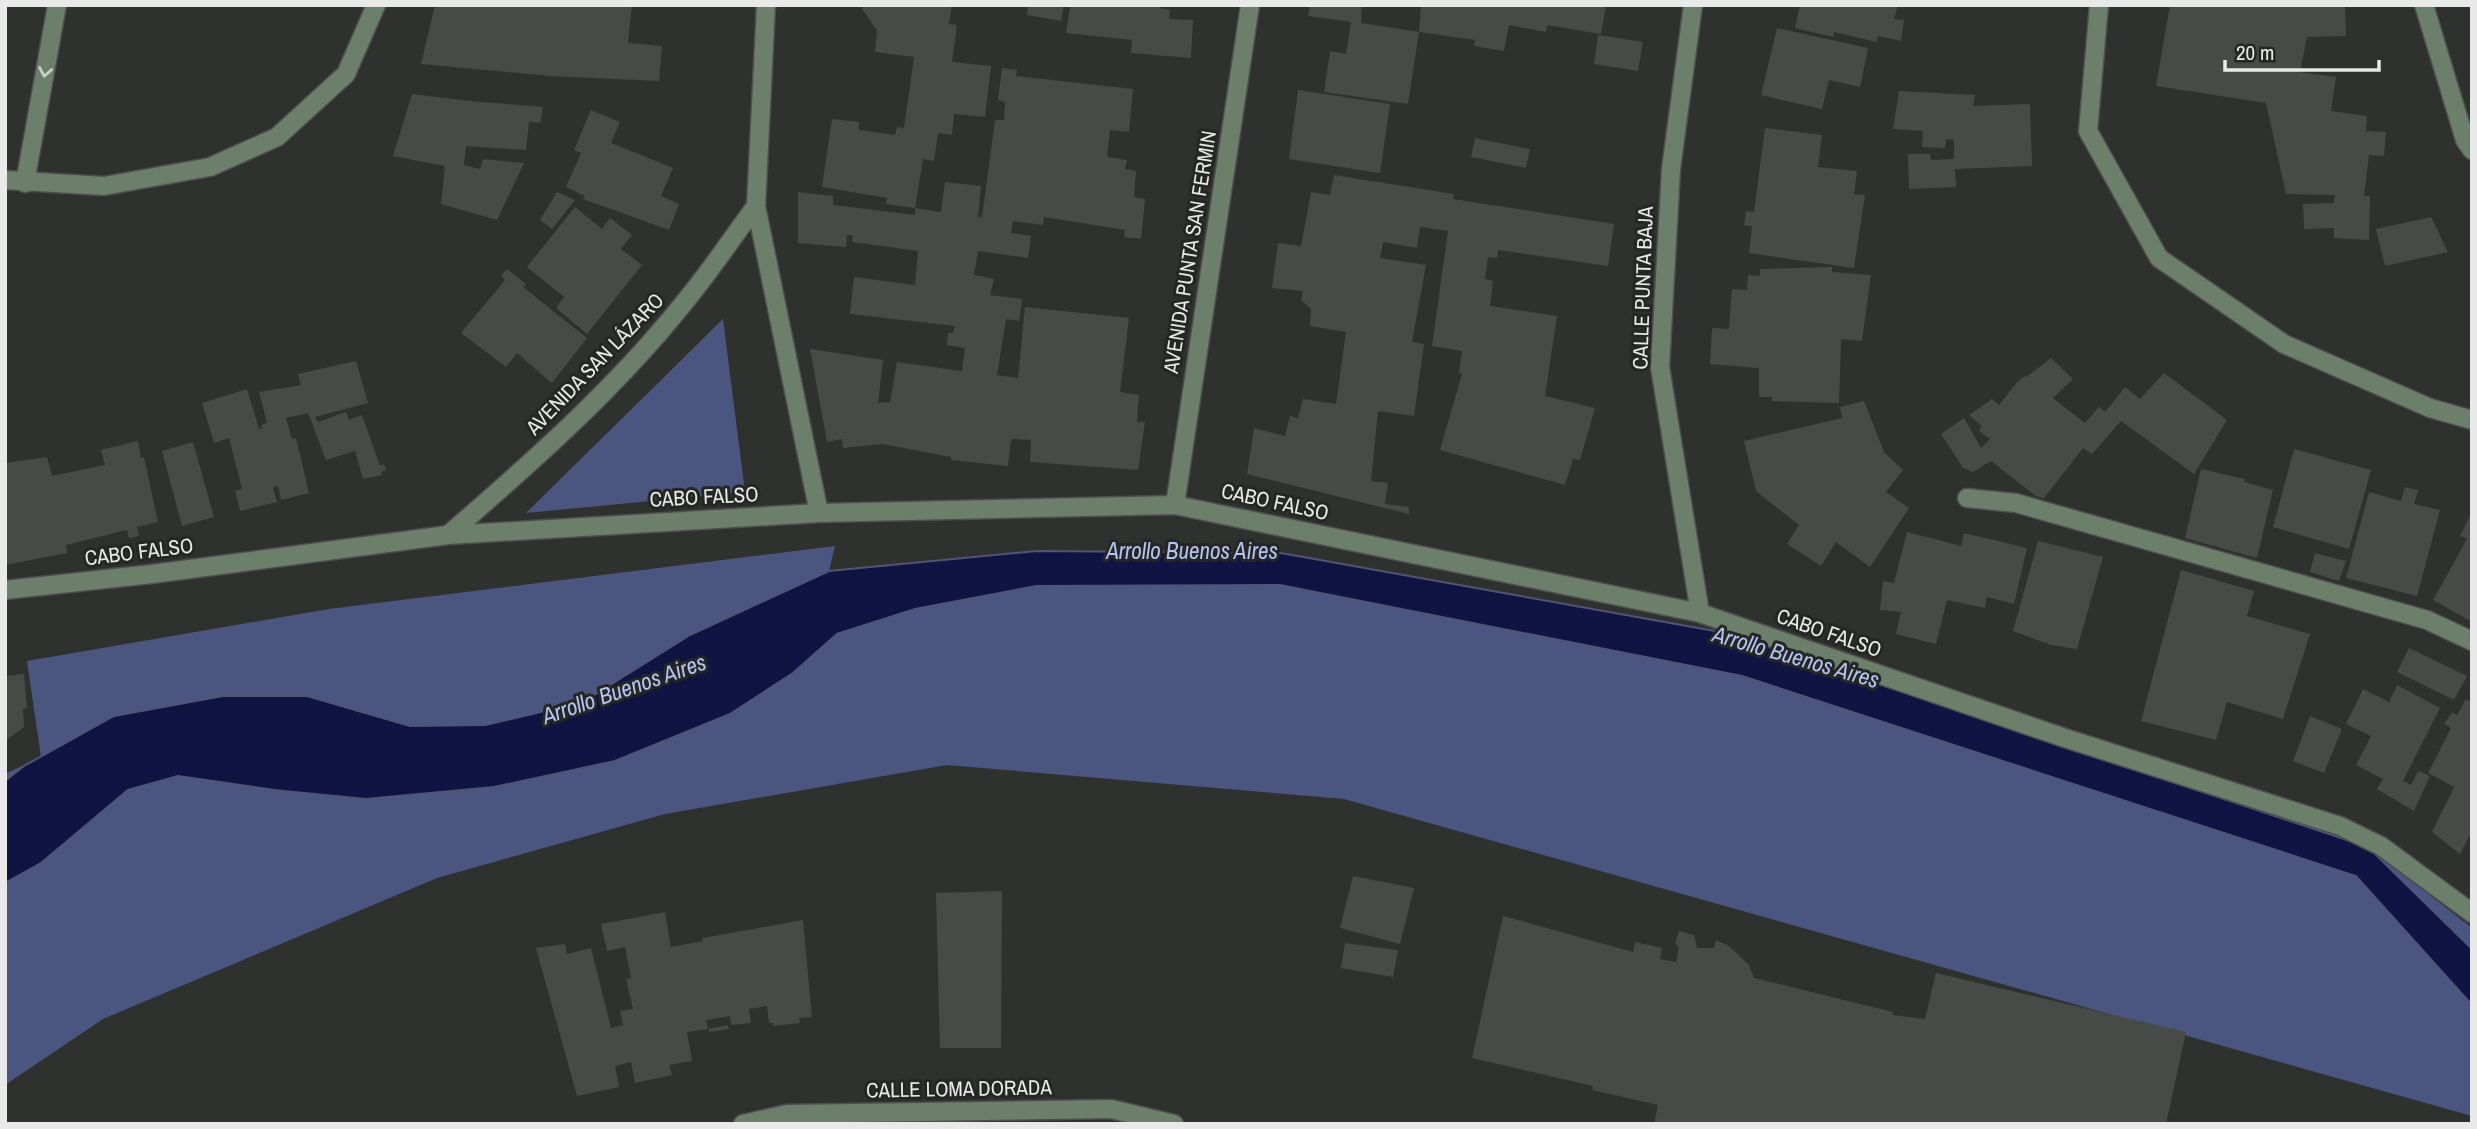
<svg xmlns="http://www.w3.org/2000/svg" width="2477" height="1129" viewBox="0 0 2477 1129" font-family="'Archivo Narrow',sans-serif">
	<rect width="100%" height="100%" fill="#2f312f"/>
	<path fill="#4b5680" fill-rule="evenodd" d="M723 319 745 492 526 513Z
		M835 546 829 571 1251 553 1752 642 2368 847 2472 928V1116L1344 799 947 765 665 814 437 878 103 1019 5 1085V774L41 757 27 661 329 609ZM223 696 298 697 147 712 153 709Z"/>
	<path fill="#101442" stroke="#515474" stroke-width="2" d="M1037 551 1281 553 1726 633 2368 847 2472 949V1005L2356 876 1742 676 1280 585 1036 586 915 609 837 634 793 673 730 714 615 761 494 787 366 799 274 790 178 776 128 790 41 863 5 883V781L24 766 114 716 223 696H307L410 726 485 725 583 702 690 635 829 571Z"/>
	<path fill="#484a48" d="M435 5H632L628 43 662 46 659 81 550 76 421 64Z
		M863 5H952L949 24 957 25 952 62 991 66 985 117 954 114 952 135 938 133 934 161 923 159 915 208 886 204 887 198 822 187 832 119 859 122V130L895 135 897 127 904 128 914 57 875 52 877 30 862 9Z
		M1028 5H1064L1061 21 1027 15Z
		M1070 5H1160V8L1170 10 1169 19 1193 20 1191 58 1131 53 1132 40 1066 33Z
		M1310 5H1362L1361 23 1419 32 1408 104 1324 92 1330 51 1346 54 1351 22 1308 16Z
		M1421 5H1606L1601 34 1547 25 1546 32 1509 25 1504 51 1474 46 1475 40 1419 32Z
		M1800 5H1898L1894 19 1904 20 1901 41 1878 36 1877 42 1834 32 1833 37 1795 28Z
		M2170 5H2345L2346 36 2307 37 2300 72 2336 77 2331 111 2367 116 2366 131 2386 132 2384 156 2369 155 2364 196H2370L2369 240 2334 238V228L2304 229 2303 204 2334 203 2335 195 2286 194 2266 103 2156 86Z
		M1777 28 1868 48 1860 87 1829 80 1822 109 1761 95Z
		M1598 35 1643 42 1638 71 1594 64Z
		M1002 68 1017 70 1016 76 1133 89 1129 132 1110 130 1107 157 1127 160 1125 169 1136 171 1134 197 1145 199 1141 239 1124 237 1125 230 1044 217 1043 225 1013 221 1011 233 1031 236 1028 258 978 251 974 275 994 279 990 295 1022 299 1019 321 1006 319 997 375 1018 378 1025 307 1129 318 1120 392 1139 395 1137 422H1145L1138 470 1030 462 1031 440 1011 439 1008 466 951 460V457L882 444 843 448 842 439 827 442 810 349 883 360 878 403 890 402 897 362 962 371 965 348 947 345 948 333H953L955 326 850 314 854 277 915 285 918 251 852 242 853 235H847L846 247 798 243V192L833 196V205L915 215V208L941 212 945 182 981 186 978 216 982 218 995 120H1004L1005 102 998 100Z
		M1298 90 1390 104 1380 173 1289 159Z
		M1899 91 1975 95 1973 106 2030 104 2032 166 1955 169 1956 187 1909 189 1908 154H1930L1931 160 1954 159V140L1946 139 1945 148 1922 147 1923 131 1893 129Z
		M412 94 470 101 543 107 540 123 529 122 526 150 466 146 464 165 480 169 483 159 524 163 497 220 441 204 445 166 393 156Z
		M591 110 620 122 611 143 673 168 661 196 679 204 669 230 583 199 585 196 566 187 581 153 574 150Z
		M1765 128 1822 135 1818 167 1857 171 1854 194 1865 195 1854 268 1749 253 1752 226 1744 225 1746 211 1754 212Z
		M1475 138 1530 149 1526 168 1471 157Z
		M1334 175 1454 194 1453 199 1614 224 1608 266 1498 250 1497 258 1488 257 1485 279 1493 281 1490 306 1557 316 1545 396 1595 408 1580 460 1573 459 1565 485 1440 450 1462 374 1459 373 1462 351 1432 346 1448 231 1420 227 1417 248 1383 242 1380 258 1426 265 1412 342 1424 344 1414 416 1378 411 1371 481 1388 483 1385 504 1409 507V514L1247 474 1254 428 1285 436 1290 416 1298 418 1303 399 1336 404 1346 332 1310 326 1311 309 1301 300 1303 291 1272 288 1278 243 1301 246 1311 192 1330 195Z
		M557 192 575 200 552 229 540 220Z
		M575 207 602 229 610 218 632 235 621 249 642 265 587 334 556 308 564 297 527 267Z
		M2431 217 2448 252 2385 266 2376 229Z
		M1832 267V272L1871 275 1862 341 1841 339 1839 403 1772 401V397H1759V368L1710 364 1712 328 1729 329 1732 289 1747 290 1748 275 1760 276V269Z
		M507 269 526 284 523 287 587 338 552 383 517 353 506 367 461 333 505 280 501 275Z
		M2051 358 2073 379 2053 398 2085 423 2099 407 2105 412 2125 387 2140 399 2164 373 2227 420 2194 474 2121 421 2092 454 2083 448 2044 498 2036 496 1991 461 1973 472 1963 468 1941 434 1964 418 1981 448 1990 439 1979 431 1982 426 1969 415 1992 399 1999 405 2018 381 2025 376 2026 377Z
		M356 361 368 403 315 417 318 422 346 412 349 420 362 415 380 466 384 464 386 470 381 472 382 475 363 479 355 451 326 460 308 413 286 418 292 439 296 438 309 493 281 500 278 486 273 487 277 502 240 511 235 491 242 489 229 438 214 443 202 403 247 389 259 429 263 428 261 425 267 423 259 392 301 385 298 374Z
		M1864 401 1884 452 1903 470 1886 492 1909 508 1870 567 1836 542 1821 566 1787 544 1799 525 1756 491 1744 441 1842 418 1840 407Z
		M138 441 141 458 144 457 158 522 137 527 139 536 129 538 127 530 66 545 67 553 5 565V463L47 457 52 476 105 465 101 450Z
		M193 442 214 517 182 526 162 451Z
		M2294 449 2371 470 2349 549 2273 527Z
		M2201 469 2245 479 2244 482 2273 490 2257 558 2185 538Z
		M2405 487 2418 490 2414 504 2440 510 2417 596 2346 578 2369 492 2401 501Z
		M2472 512V622L2433 600 2467 539 2460 536Z
		M1907 532 1961 546 1964 533 2027 548 2014 604 1987 597 1985 608 1947 600 1936 644 1896 634 1901 612 1880 610 1883 581 1894 583Z
		M2038 541 2103 557 2077 649 2051 645 2013 631Z
		M2315 553 2346 561 2339 581 2310 572Z
		M2181 570 2254 591 2247 616 2310 634 2283 719 2227 702 2216 740 2141 721Z
		M2409 648 2467 676 2454 700 2397 672Z
		M24 674 27 708 23 709 24 727 5 741V676Z
		M2397 685 2440 708 2403 781 2411 785 2418 771 2430 776 2414 811 2377 789 2383 779 2356 765 2371 736 2346 724 2363 689 2389 702Z
		M2466 699 2472 702V831L2460 854 2432 832 2454 787 2428 773 2451 728 2444 724 2452 712 2457 715Z
		M2310 716 2342 729 2324 773 2293 761Z
		M1353 876 1414 888 1400 944 1340 928Z
		M1002 891 1001 1048H940L936 893Z
		M665 912 671 947 703 941 702 938 803 920 812 1017 799 1018 800 1023 773 1026V1023H769L767 1006 749 1009 751 1023 731 1025 730 1016 706 1020 708 1029 687 1032 692 1061 669 1065 672 1075 635 1083 631 1062 615 1066 619 1087 577 1096 536 948 565 944 567 954 591 948 611 1028 623 1025 620 1011 633 1009 626 979 631 978 625 947 607 951 601 924Z
		M1503 916 1633 952 1635 942 1662 948 1660 959 1676 962 1679 947 1675 944 1679 931 1694 935 1697 948H1714L1716 940 1729 946 1749 965 1754 978 1893 1012V1015L1925 1019 1936 973 2186 1032 2166 1124H1654L1658 1105 1592 1090 1593 1086 1472 1058Z
		M1345 943 1398 950 1393 977 1341 968Z
		M728 1025 729 1029 709 1032V1029Z"/>
	<g fill="none" stroke-linecap="round" stroke-linejoin="round">
		<g stroke="#4d4e4d" stroke-width="21">
			<path id="minor" d="M766 5 756 206 819 513
				M1693 5 1671 169 1660 367 1700 613
				M2099 5 2088 131 2159 258 2284 344 2430 408 2472 420
				M2424 5 2465 140 2472 150
				M5 180 104 186 210 167 277 137 346 74 376 5
				M25 183 57 5
				M1967 498 2016 503 2427 620 2472 641
				M1175 505 1250 5
				M448 535C531 463 614 390 683 304 709 273 732 238 756 206
				M5 590 152 574 448 535 819 513 1175 505 1700 613 2065 738 2340 826 2381 846 2472 913
				M743 1124 787 1114 1111 1109 1174 1124"/>
		</g>
		<use href="#minor" stroke="#6c7f6a" stroke-width="18"/>
	</g>
	<defs><path id="oneway-chevron" d="M-2-3.5L2.5 0L-2 3.5" fill="none" stroke-width="1.6" stroke-linecap="round" stroke-linejoin="round" transform="scale(1.75)"/></defs>
	<use stroke="#c9cec8" href="#oneway-chevron" transform="translate(45 72) rotate(100)"/>
	<g text-anchor="middle" stroke-width="6" stroke-linejoin="round" paint-order="stroke">
		<g font-size="21" fill="#e8e9e8" stroke="#252725">
			<text transform="translate(1190 252) rotate(-81)" y="7">AVENIDA PUNTA SAN FERMIN</text>
			<text transform="translate(1643 288) rotate(-88)" y="7">CALLE PUNTA BAJA</text>
			<text transform="translate(595 364) rotate(-46)" y="7">AVENIDA SAN LÁZARO</text>
			<text transform="translate(704 497) rotate(-3)" y="7">CABO FALSO</text>
			<text transform="translate(1275 502) rotate(12)" y="7">CABO FALSO</text>
			<text transform="translate(139 552) rotate(-7)" y="7">CABO FALSO</text>
			<text transform="translate(1829 633) rotate(19)" y="7">CABO FALSO</text>
			<text transform="translate(959 1089) rotate(-1)" y="7">CALLE LOMA DORADA</text>
		</g>
		<g font-size="23" font-style="italic" fill="#b5c2f2" stroke="#252725">
			<text x="1192" y="559">Arrollo Buenos Aires</text>
			<text transform="translate(1796 657) rotate(16)" y="8">Arrollo Buenos Aires</text>
			<text transform="translate(624 689) rotate(-19)" y="8">Arrollo Buenos Aires</text>
		</g>
	</g>
	<rect width="2477" height="1129" fill="none" stroke="#e8e9e8" stroke-width="14"/>
	<path d="M2225 60v10h154v-10" fill="none" stroke="#e8e9e8" stroke-width="3.5"/>
	<text x="2236" y="60" font-size="21" fill="#e8e9e8" stroke="#252725" stroke-width="5" paint-order="stroke">20 m</text>
</svg>
